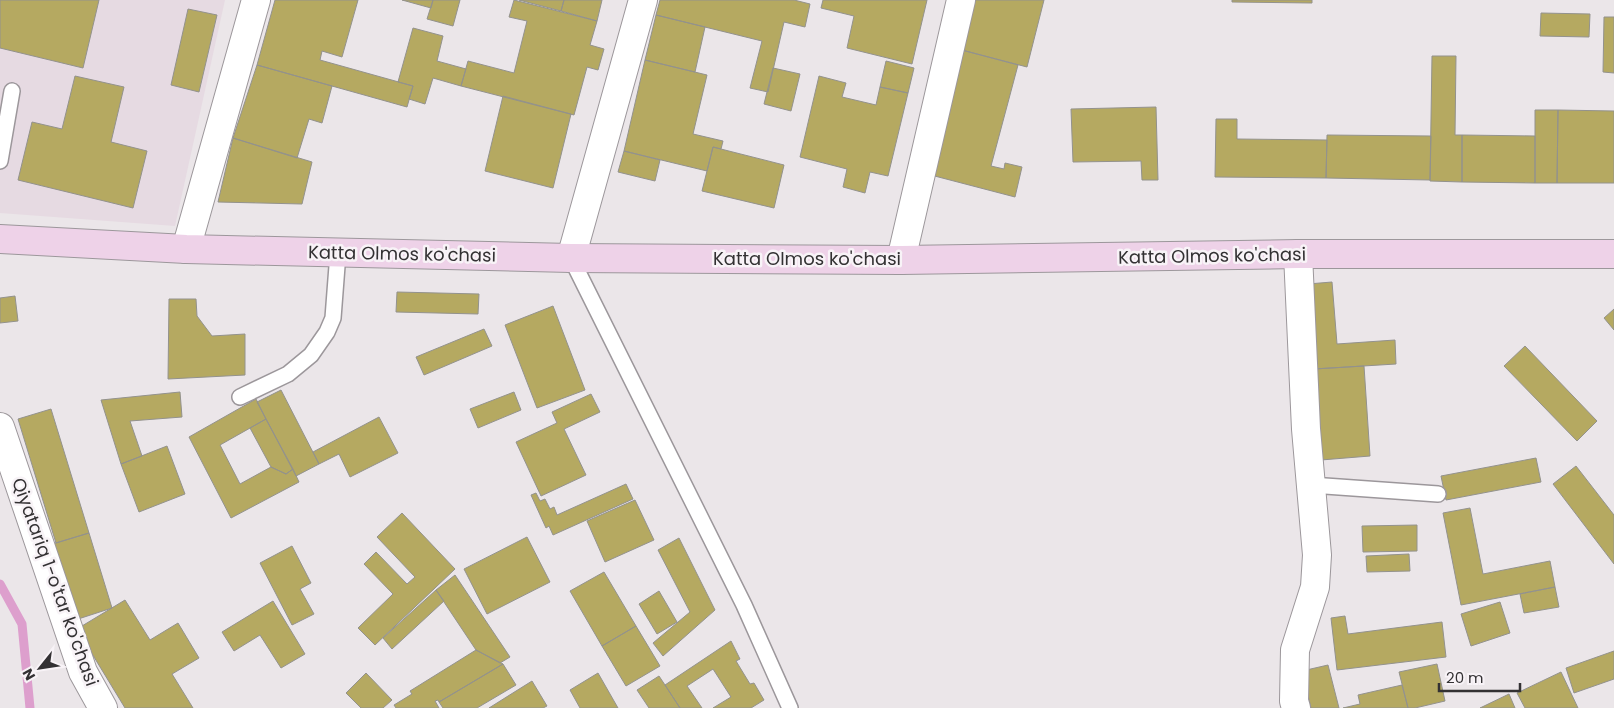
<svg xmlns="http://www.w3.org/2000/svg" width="1614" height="708" viewBox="0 0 1614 708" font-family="Poppins,sans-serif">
	<rect width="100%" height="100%" fill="#ebe6e9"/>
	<path fill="#e6dae2" d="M0 0H225L175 226 0 213Z"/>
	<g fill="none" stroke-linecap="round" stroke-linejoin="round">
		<path stroke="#dd9fcd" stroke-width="9" d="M0 584 22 624 30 708"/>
	</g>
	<path fill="#b5a961" stroke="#93928d" d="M0 0H99L83 68 0 48Z
		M275 0H358L342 57 322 51 320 60 413 86 407 107 257 65Z
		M402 0H433L431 8Z
		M433 0H460L453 26 427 19Z
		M514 0 597 21 590 45 604 49 598 70 587 67 574 115 461 86 468 61 514 73 527 21 509 17Z
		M519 0H564L561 11Z
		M564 0H602L597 21 561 11Z
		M660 0H794L810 4 805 27 784 22 768 92 750 88 762 41 656 15Z
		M823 0H927L912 64 847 48 854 16 821 8Z
		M971 0H1044L1027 67 958 49Z
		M1232 0H1312V3L1232 2Z
		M188 9 217 15 199 92 171 85Z
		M1541 13 1590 14 1589 37 1540 36Z
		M656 15 705 27 695 72 645 60Z
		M1604 17H1614V73L1603 72Z
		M413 28 443 36 437 61 466 69 461 86 433 78 425 104 409 99 413 86 398 82Z
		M958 49 1018 65 991 166 1004 169 1005 163 1022 167 1015 197 927 174Z
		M1432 56H1456L1455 135H1462V182L1430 181Z
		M645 60 707 75 693 134 723 141 721 149 713 147 707 171 624 151Z
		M886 61 914 68 908 93 880 87Z
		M257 65 332 86 322 123 309 119 297 158 233 138Z
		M773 68 800 74 791 111 764 104Z
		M75 76 124 87 111 142 147 151 133 208 18 180 32 122 62 129Z
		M819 76 846 83 842 97 876 105 880 87 908 93 888 176 870 172 865 193 843 187 847 169 800 157Z
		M503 96 571 114 553 188 485 171Z
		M1156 107 1158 180H1142L1141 161 1073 162 1071 109Z
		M1535 110H1558L1557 183H1535Z
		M1558 110 1614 111V183H1557Z
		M1216 119H1237V139L1327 140 1326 178 1215 177Z
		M1327 135 1431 136 1430 180 1326 178Z
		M1462 135 1535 136V183L1462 182Z
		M233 138 312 162 302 204 218 202Z
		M713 147 784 165 774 208 702 191Z
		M624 151 660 160 655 181 618 172Z
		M1332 282 1337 344 1395 340 1396 364 1314 369 1308 284Z
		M397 292 479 294 478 314 396 312Z
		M15 296 18 321 0 323V298Z
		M169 299H196L197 316 212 336 245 334V375L168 379Z
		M553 306 585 390 537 408 505 325Z
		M1614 309V330L1604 318Z
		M484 329 492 346 424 375 416 357Z
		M1525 346 1597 421 1577 441 1504 366Z
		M1364 366 1370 456 1321 460 1314 369Z
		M281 390 319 464 296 476 257 402Z
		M180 392 182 417 130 421 142 456 121 464 101 400Z
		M514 392 521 410 478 428 470 409Z
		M591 394 600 412 564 429 586 475 541 496 516 442 557 423 552 412Z
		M256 399 266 419 220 445 240 484 271 467 286 474 293 469 299 482 231 518 189 437Z
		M51 409 89 533 56 543 18 419Z
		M379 417 398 453 350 477 339 454 319 464 313 452Z
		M266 419 293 469 286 474 271 467 250 428Z
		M167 446 185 494 139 512 121 464Z
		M1536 458 1541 482 1446 500 1441 476Z
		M1576 466 1614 515V564L1553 484Z
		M626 484 633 499 553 535 549 526 546 528 531 495 536 493 540 501 545 499 550 509 554 507 557 515Z
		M635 500 654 540 605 562 587 521Z
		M1470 508 1483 574 1550 561 1555 587 1461 605 1443 513Z
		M402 513 455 569 375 645 358 628 393 594 364 564 376 552 407 584 415 577 377 537Z
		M1417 525V551L1363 552 1362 526Z
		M89 533 112 608 72 621 49 545Z
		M527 537 550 582 487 614 464 569Z
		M679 538 715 610 663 656 653 643 690 612 658 550Z
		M292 546 311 583 300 589 314 614 292 625 260 563Z
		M1409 554 1410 571 1367 572 1366 556Z
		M604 572 636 626 602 646 570 591Z
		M455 575 510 657 500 663 476 650 436 590Z
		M1555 587 1559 607 1524 613 1520 594Z
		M436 590 444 601 392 649 383 638Z
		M659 591 677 622 657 634 639 604Z
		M125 600 150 640 178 623 199 658 172 674 193 708H125L77 629Z
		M273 601 305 654 281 668 260 635 234 651 222 632Z
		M1500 602 1510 633 1471 646 1461 614Z
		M1345 616 1348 634 1442 622 1446 657 1337 670 1331 618Z
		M636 626 660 666 626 686 602 646Z
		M731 641 740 659 736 661 750 684 754 683 764 700 751 708H713L731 697 713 669 687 686 702 708H680L665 685Z
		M476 650 503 664 439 702 438 700 435 701 439 708H396L394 705 412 694 410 691Z
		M1614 651V679L1574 693 1566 668Z
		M503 664 516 685 477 708H443L439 702Z
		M1437 664 1445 701 1415 708H1408L1399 672Z
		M1328 665 1339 708H1311L1302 671Z
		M1561 672 1578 708H1525L1517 693Z
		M366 673 392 700 383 708H361L346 693Z
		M598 673 618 708H580L570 690Z
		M659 676 665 685 680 708H649L637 690Z
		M532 681 547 706 543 708H489Z
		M1402 685 1408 708H1343L1360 704 1358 695Z
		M1509 694 1515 708H1480Z"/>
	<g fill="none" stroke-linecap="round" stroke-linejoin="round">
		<g stroke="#9c979b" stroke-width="18">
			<path id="lane" d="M0 161 12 91
				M571 258 744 605 790 708
				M240 397 288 374 311 355 327 332 333 318 338 253
				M1311 485 1438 494"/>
		</g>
		<g stroke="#9c979b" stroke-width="30">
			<path id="street" d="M186 249 256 0
				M571 258 643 0
				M901 260 961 0
				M0 427 83 672 103 708
				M1296 708 1294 701 1295 650 1315 587 1317 555 1306 429 1298 254"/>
		</g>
		<g stroke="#9c979b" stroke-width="30">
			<path id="secondary" d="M0 239 186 249 571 258 901 260 1298 254H1614"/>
		</g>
		<use href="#lane" stroke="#fff" stroke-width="15"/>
		<use href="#street" stroke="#fff" stroke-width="28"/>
		<use href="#secondary" stroke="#eed2e8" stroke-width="28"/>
	</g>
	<g text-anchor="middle" stroke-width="5" stroke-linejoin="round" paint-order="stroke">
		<g font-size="18" fill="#333133" stroke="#f8f3f7">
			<text transform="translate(402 254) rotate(1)" y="6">Katta Olmos ko'chasi</text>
			<text transform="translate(1212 256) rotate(-1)" y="6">Katta Olmos ko'chasi</text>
			<text x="807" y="265">Katta Olmos ko'chasi</text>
			<text transform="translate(55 582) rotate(70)" y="6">Qiyatariq 1-o'tar ko'chasi</text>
		</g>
	</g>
	<g transform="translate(40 668) rotate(240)" stroke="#f8f3f7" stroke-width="4" paint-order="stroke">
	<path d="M0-4L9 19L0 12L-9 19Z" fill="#333133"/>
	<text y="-8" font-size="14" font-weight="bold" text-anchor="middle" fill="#333133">N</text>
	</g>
	<path d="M1439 683v8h81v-8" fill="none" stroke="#333133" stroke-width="2.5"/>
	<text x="1446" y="683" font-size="15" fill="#333133" stroke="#f8f3f7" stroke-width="4" paint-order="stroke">20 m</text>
</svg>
